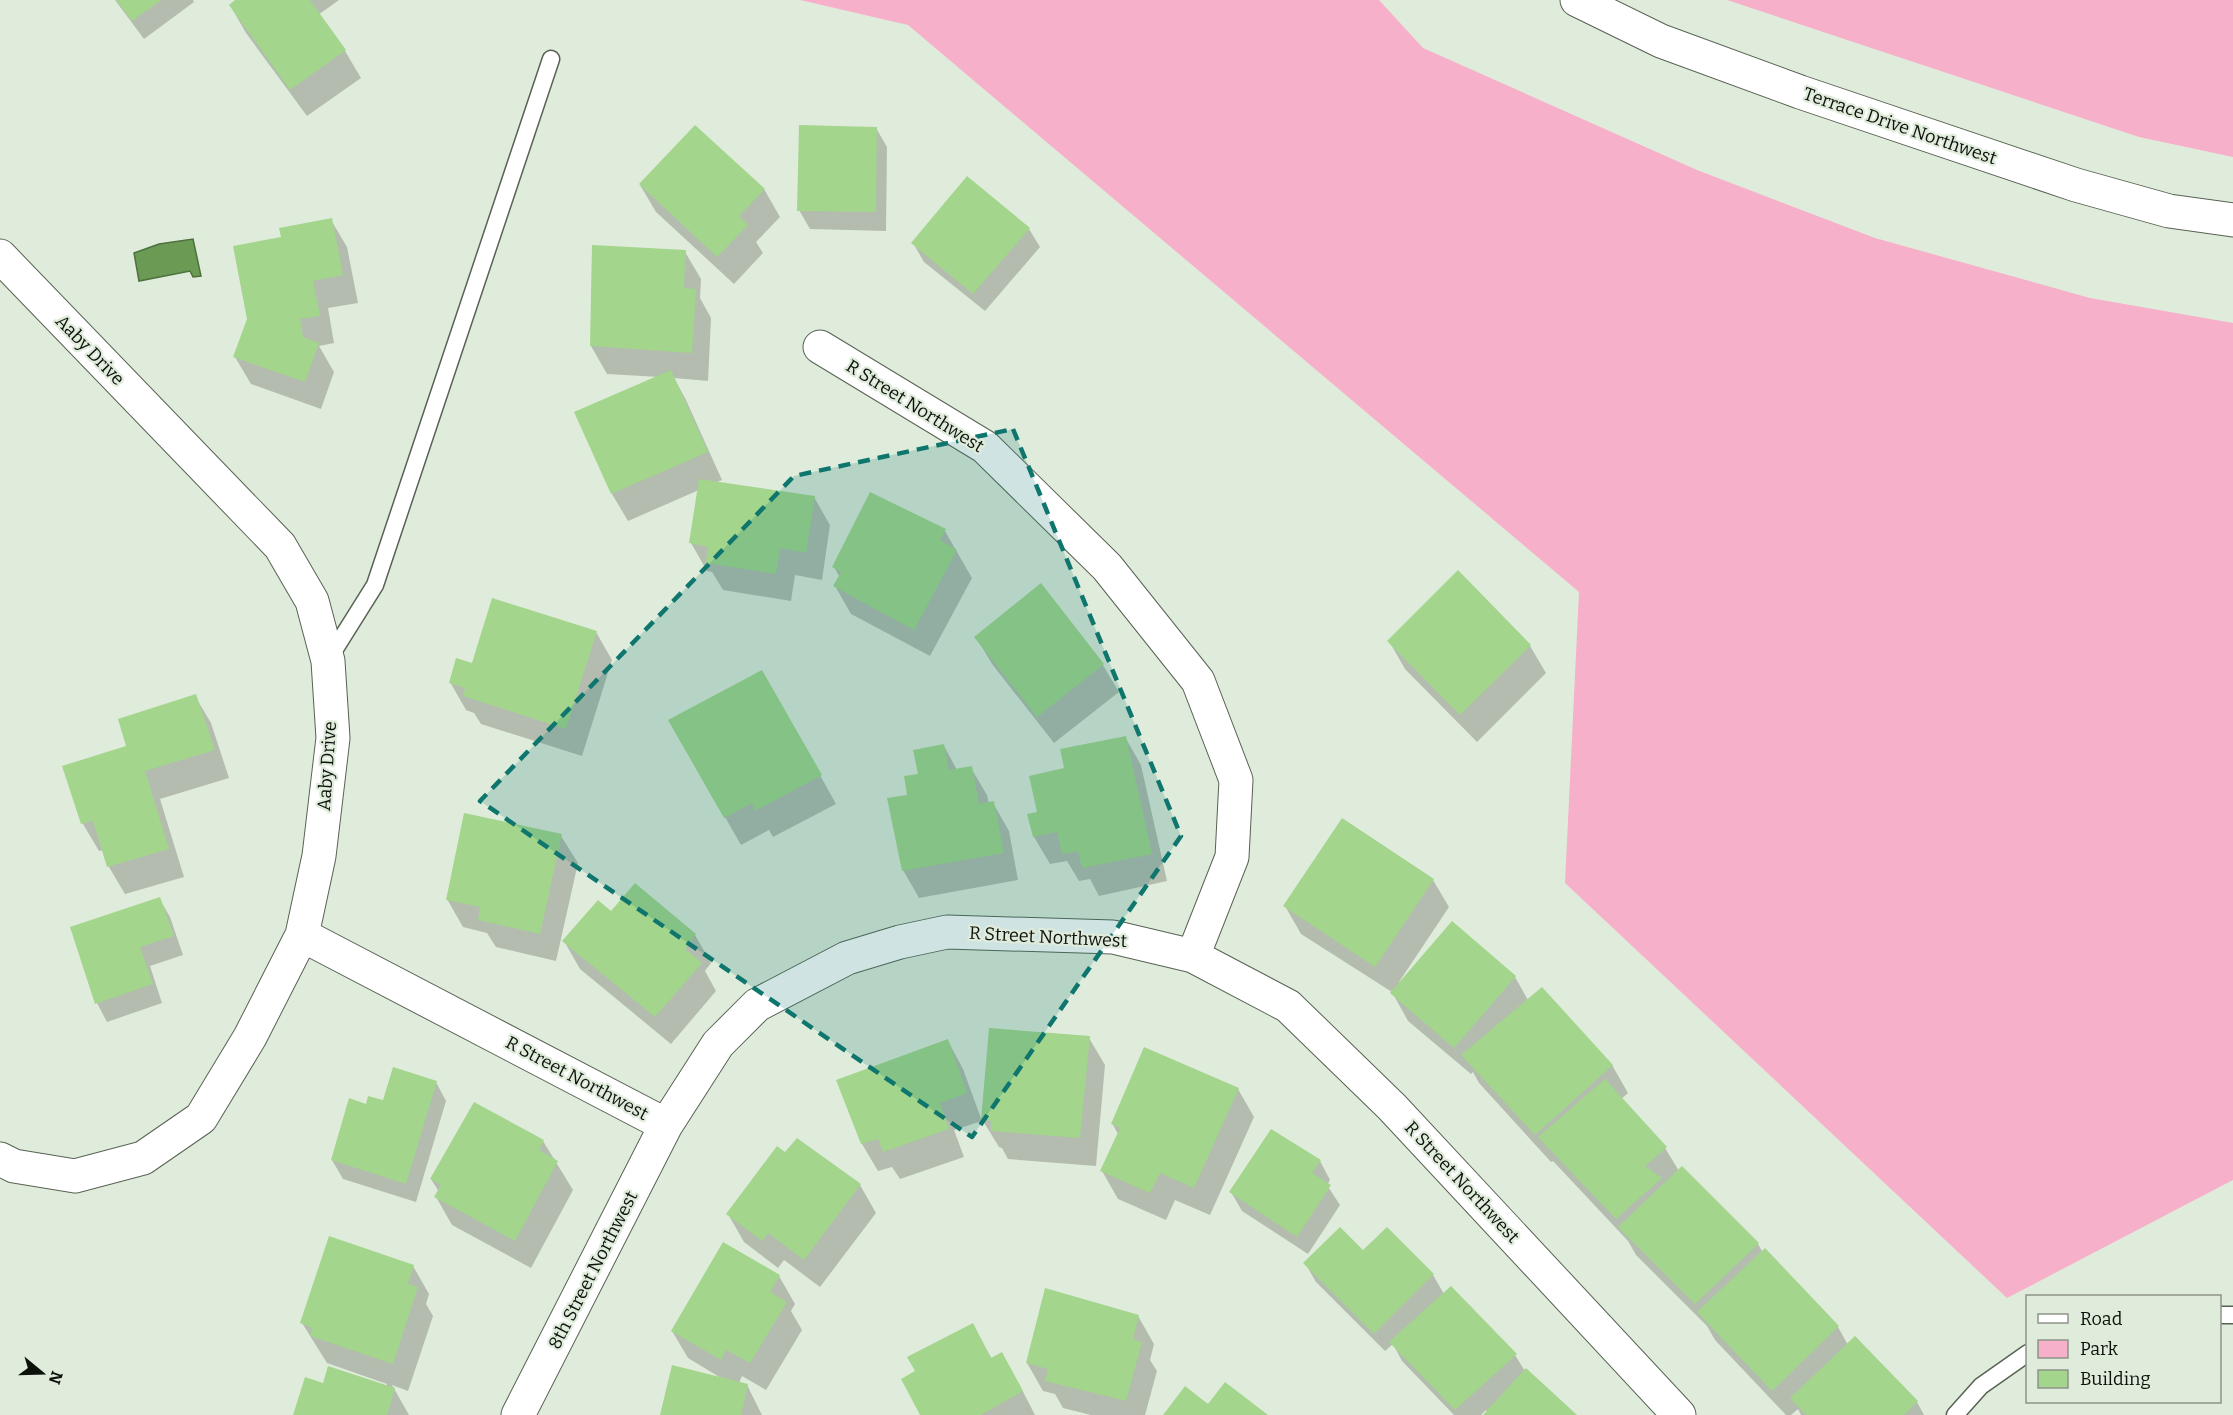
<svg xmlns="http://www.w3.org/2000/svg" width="2233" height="1415" viewBox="0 0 2233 1415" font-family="Bitter,serif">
	<rect width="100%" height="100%" fill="#e0ecdb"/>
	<path fill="#f7b0ca" d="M800 0H1379L1423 48 1697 170 1875 238 2090 298 2233 323V1180L2007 1298 1565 883 1579 592 908 25Z
		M1727 0H2233V157L2139 137Z"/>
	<path fill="#6a9a53" stroke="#4e713e" stroke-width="1.5" d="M193 239 201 276 193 277 190 271 139 281 134 253 159 244Z"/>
	<path fill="#0003" d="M115 0H193L194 2 144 39Z
		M238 0H339L318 15 345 51 361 78 307 116 246 33 230 5Z
		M876 128 887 147 886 231 810 229 799 210Z
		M640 185 764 189 780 217 756 242 763 253 734 284 656 212Z
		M331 220 347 247 358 303 328 308 334 343 319 346 334 372 321 409 251 384 235 357 282 238Z
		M1029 229 1040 247 985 311 924 262 913 243Z
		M685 252 701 279 700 298 711 318 708 381 674 378 686 400 722 480 715 483 814 497 830 525 822 580 795 575 791 601 723 590 712 572 707 571 691 543 699 490 628 521 612 494 659 377 607 374 591 346Z
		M945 531 972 578 930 656 851 614 835 586 840 578 834 567Z
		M596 632 612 660 582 756 481 724 474 713 466 710 450 682 473 665Z
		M976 637 1103 665 1119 692 1054 743 992 664Z
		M1389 641 1530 646 1546 673 1477 742 1405 669Z
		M195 696 211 723 229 778 160 799 184 877 125 894 109 867 104 850 99 851 83 824 64 767 128 747Z
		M778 699 836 804 773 837 769 830 741 845 670 721Z
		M1125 737 1141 765 1167 881 1099 896 1090 879 1079 881 1067 861 1050 864 1034 837 1038 814Z
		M944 746 957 770 971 768 987 795 989 804 993 803 1009 831 1018 880 919 898 903 870 909 796 920 775Z
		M561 836 578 863 556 961 496 947 487 933 463 927 447 899Z
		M1433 880 1449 907 1399 982 1515 977 1528 1000 1612 1065 1628 1093 1621 1099 1665 1148 1679 1171 1758 1244 1763 1253 1765 1251 1838 1327 1848 1345 1917 1402 1924 1415H1801L1798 1409 1791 1415H1786L1715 1340 1707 1326 1636 1255 1628 1241 1553 1161 1551 1162 1479 1083 1473 1072 1471 1074 1408 1021 1392 992 1301 934 1285 906Z
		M635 886 695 935 711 963 705 971 716 991 671 1044 580 969 564 941 611 913Z
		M159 898 170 917 183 955 150 966 162 1003 107 1022 97 1003Z
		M990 1029 1089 1038 1105 1065 1096 1166 1008 1159 1002 1148 999 1147 983 1121Z
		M948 1041 963 1069 982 1121 954 1130 964 1157 900 1179 892 1167 878 1171 862 1144 838 1081Z
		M436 1082 446 1101 416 1202 343 1179 332 1160 384 1102Z
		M1238 1089 1254 1117 1210 1215 1175 1200 1166 1220 1118 1199 1102 1171 1118 1134 1112 1123Z
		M797 1140 860 1185 876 1213 820 1287 784 1260 778 1268 744 1242 728 1214Z
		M543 1141 573 1190 531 1268 452 1225 436 1197 439 1192 431 1179Z
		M1320 1161 1330 1180 1327 1185 1340 1205 1308 1254 1242 1211 1231 1192Z
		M1363 1252 1433 1275 1444 1294 1515 1355 1525 1371 1575 1415H1485L1487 1412 1486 1410 1481 1415H1454L1402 1361 1393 1344 1385 1351 1316 1282 1305 1263Z
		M413 1266 429 1294 426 1304 433 1316 408 1391 392 1385 409 1415H295L324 1385 386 1386 387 1384 327 1363 302 1323Z
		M779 1276 795 1304 791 1311 802 1330 766 1390 742 1376 739 1383 747 1385 762 1415H662L721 1378 688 1358 672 1331Z
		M1138 1316 1154 1344 1150 1360 1157 1371 1145 1415H1091L1063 1408 1055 1394 1043 1391 1027 1363Z
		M972 1325 992 1359 1018 1382 1035 1415H922L917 1372Z"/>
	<path fill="#a3d58c" d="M116 0H161L132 21Z
		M235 0H310L346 50 290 90 229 5Z
		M695 125 765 189 739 216 748 225 717 257 639 184Z
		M799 125 877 127 876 212 797 211Z
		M967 176 1030 228 973 294 911 243Z
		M332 218 343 275 313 281 320 316 300 319 303 337 319 343 305 382 233 357 247 319 233 246 281 237 279 228Z
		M592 245 686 250 684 288 696 289 692 353 590 346Z
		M671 370 708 452 611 494 574 412Z
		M699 479 815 496 806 553 780 548 776 574 706 563 708 547 689 543Z
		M870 492 946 529 940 540 957 550 914 630 833 586 841 572 832 567Z
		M1458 570 1531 645 1460 715 1387 641Z
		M1041 583 1104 664 1037 717 974 637Z
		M492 598 597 631 566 729 463 696 465 688 449 683 456 658 472 663Z
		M762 670 822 775 755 811 752 803 724 818 668 720Z
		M196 694 215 750 145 771 169 849 107 867 93 821 81 824 62 766 126 746 118 719Z
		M1126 736 1152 854 1082 868 1078 851 1062 854 1057 832 1033 837 1027 814 1037 812 1029 776 1064 768 1060 749Z
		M944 744 949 770 972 766 979 804 994 801 1004 853 902 871 887 798 907 795 904 776 918 774 913 750Z
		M464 813 562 834 540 934 478 920 480 907 446 900Z
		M1342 818 1434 879 1375 967 1283 906Z
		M635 883 696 934 685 949 702 963 655 1017 562 941 598 900 611 911Z
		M160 897 174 936 140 947 153 984 95 1004 70 927Z
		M1452 921 1516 976 1454 1048 1390 993Z
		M1542 987 1613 1065 1535 1135 1461 1055Z
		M989 1028 1090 1036 1080 1138 991 1131V1121L981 1120Z
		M948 1039 967 1093 940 1103 949 1129 883 1152 878 1139 861 1144 836 1080Z
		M1144 1047 1239 1088 1194 1188 1160 1173 1150 1193 1100 1171 1120 1128 1111 1124Z
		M393 1067 437 1081 406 1184 331 1160 349 1098 366 1104 368 1096 383 1100Z
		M1605 1079 1667 1147 1645 1166 1662 1178 1616 1219 1538 1137Z
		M474 1102 544 1140 539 1150 558 1161 515 1241 434 1197 441 1185 430 1179Z
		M1271 1129 1321 1160 1312 1173 1331 1185 1297 1237 1229 1192Z
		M797 1138 861 1184 804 1260 768 1233 762 1241 726 1214 777 1146 785 1152Z
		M1682 1166 1759 1243 1695 1304 1618 1227Z
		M1340 1227 1363 1250 1387 1227 1434 1274 1374 1334 1303 1263Z
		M329 1236 414 1265 408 1284 418 1287 393 1364 310 1336 312 1328 300 1323Z
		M723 1242 780 1275 770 1292 787 1302 750 1363 726 1350 721 1360 671 1331Z
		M1765 1248 1839 1326 1772 1391 1697 1312Z
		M1451 1286 1517 1354 1455 1410 1389 1342Z
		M1045 1288 1139 1315 1133 1339 1142 1342 1126 1401 1045 1381 1048 1369 1026 1363Z
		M973 1323 991 1358 1002 1352 1023 1391 981 1415H920L901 1379 915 1371 907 1357Z
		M1855 1336 1918 1401 1904 1415H1806L1790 1398Z
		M672 1365 748 1384 741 1415H660Z
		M328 1366 395 1388 387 1415H293L305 1377 323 1383Z
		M1526 1368 1577 1415H1483Z
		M1225 1382 1268 1415H1163L1185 1386 1208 1404Z"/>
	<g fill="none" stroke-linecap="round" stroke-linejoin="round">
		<g stroke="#586254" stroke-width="19">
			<path id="lane" d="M328 660 375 585 551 59
				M2220 1315H2233
				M1955 1415 1981 1386 2028 1353"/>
		</g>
		<g stroke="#586254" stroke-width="35">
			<path id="street" d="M1577 0 1661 41 1800 92 2076 185 2169 211 2233 220
				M0 256 280 546 312 601 328 661 333 738 319 856 302 935 250 1037 201 1118 143 1158 75 1176 14 1166 0 1159
				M820 347 985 447 1107 567 1198 681 1236 780 1232 857 1193 956
				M302 935 666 1125 718 1044 757 1005 847 958 900 942 947 932 1113 937 1193 956 1288 1006 1392 1107 1679 1415
				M518 1415 666 1125"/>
		</g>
		<use href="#lane" stroke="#fff" stroke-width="16"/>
		<use href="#street" stroke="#fff" stroke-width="33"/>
	</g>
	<path fill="#0f766e" fill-opacity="0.2" stroke="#0f766e" stroke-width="4.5" stroke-dasharray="12 8" stroke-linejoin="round" d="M1013 429 1181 836 972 1137 480 801 794 476Z"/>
	<g text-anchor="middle" stroke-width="4.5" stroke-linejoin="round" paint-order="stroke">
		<g font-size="18" fill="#0d110c" stroke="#e0ecdb">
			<text transform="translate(1900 126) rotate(19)" y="6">Terrace Drive Northwest</text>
			<text transform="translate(90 350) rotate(46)" y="6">Aaby Drive</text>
			<text transform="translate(915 406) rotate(32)" y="6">R Street Northwest</text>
			<text transform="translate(327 766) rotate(-86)" y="6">Aaby Drive</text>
			<text transform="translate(1048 937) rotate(3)" y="6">R Street Northwest</text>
			<text transform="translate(577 1078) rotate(28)" y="6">R Street Northwest</text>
			<text transform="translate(1462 1182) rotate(47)" y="6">R Street Northwest</text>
			<text transform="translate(593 1270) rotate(-63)" y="6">8th Street Northwest</text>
		</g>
	</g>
	<rect x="2026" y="1295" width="195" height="108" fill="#e0ecdb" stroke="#8c9488" stroke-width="1.5"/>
	<rect x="2038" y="1314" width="30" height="9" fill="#ffffff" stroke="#8c9488" stroke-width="1.5"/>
	<text x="2080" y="1325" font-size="18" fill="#0d110c">Road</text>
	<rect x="2038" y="1340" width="30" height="18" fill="#f7b0ca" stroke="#8c9488" stroke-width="1.5"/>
	<text x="2080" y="1355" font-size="18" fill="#0d110c">Park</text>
	<rect x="2038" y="1370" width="30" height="18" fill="#a3d58c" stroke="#8c9488" stroke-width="1.5"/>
	<text x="2080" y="1385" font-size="18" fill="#0d110c">Building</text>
	<g transform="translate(42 1373) rotate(109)" stroke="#e0ecdb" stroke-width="4.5" paint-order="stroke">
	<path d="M0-4.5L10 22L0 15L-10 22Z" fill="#0d110c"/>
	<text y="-9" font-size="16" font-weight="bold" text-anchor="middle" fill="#0d110c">N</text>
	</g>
</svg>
